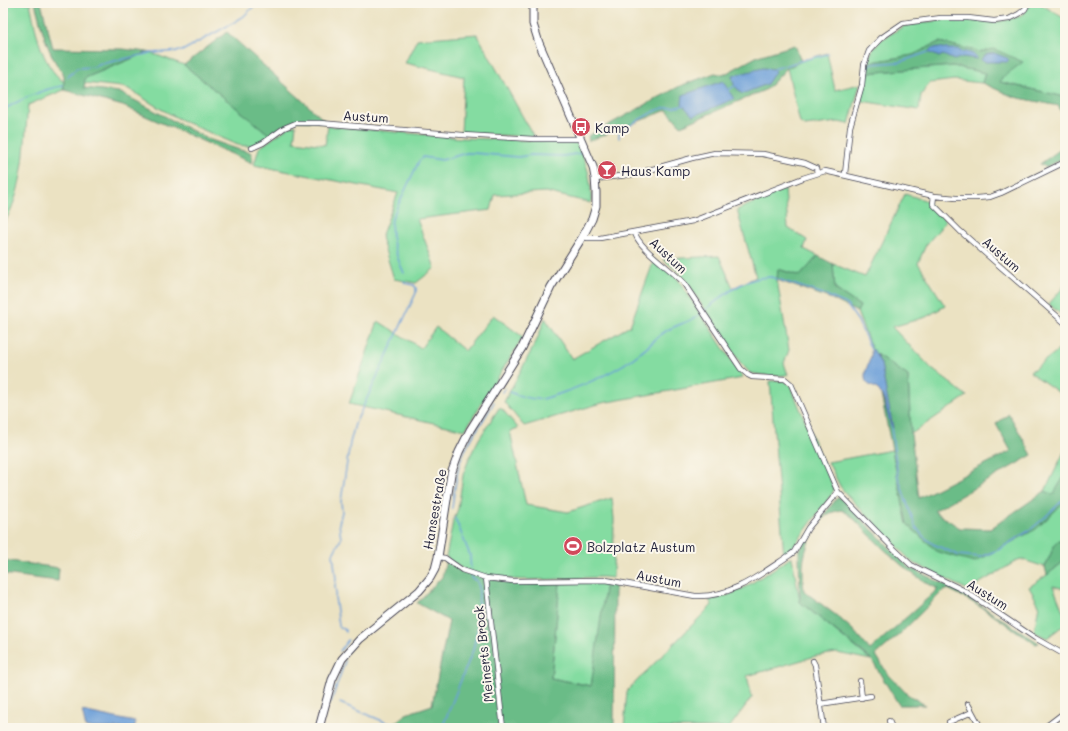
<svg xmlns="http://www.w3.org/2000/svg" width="1068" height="731" font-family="Mali,sans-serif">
<rect width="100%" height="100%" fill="#fbf7ec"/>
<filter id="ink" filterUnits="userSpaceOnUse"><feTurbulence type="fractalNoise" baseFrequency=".025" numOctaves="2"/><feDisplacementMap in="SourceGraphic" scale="8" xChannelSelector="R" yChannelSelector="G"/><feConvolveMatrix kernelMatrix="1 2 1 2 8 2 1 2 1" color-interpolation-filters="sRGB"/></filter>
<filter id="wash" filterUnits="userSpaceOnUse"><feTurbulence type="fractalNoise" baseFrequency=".012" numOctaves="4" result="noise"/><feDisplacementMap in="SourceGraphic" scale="16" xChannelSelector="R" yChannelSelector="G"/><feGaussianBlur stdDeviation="0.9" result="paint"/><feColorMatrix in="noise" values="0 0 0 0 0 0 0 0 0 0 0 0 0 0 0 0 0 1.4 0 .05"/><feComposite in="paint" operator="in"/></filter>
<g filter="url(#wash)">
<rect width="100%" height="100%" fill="#ebe2c2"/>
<path fill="#84dca1" stroke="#537f6e" d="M3,3H30C36,30 40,64 64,82V90L28,105C24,147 25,189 3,225Z
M1030,3H1039L1065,19V97L1000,82L1003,77L994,49L980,52L939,42L913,55L867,63L872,51L881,40L904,26L940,20H970L996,22L1018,17L1023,14L1028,8Z
M477,34L534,137L461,133L464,77L405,63L417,39Z
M148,52L184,65L271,136C258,144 253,148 238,145L185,122L159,108L129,89L122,87L84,83L85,78Z
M827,53L835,90L860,84L849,124L838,122L805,126L800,123L787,68L801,61Z
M953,66L985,73L982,83L954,80L930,83L921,95L919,110L861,101L865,73Z
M296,125L294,141L325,145L328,126L462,138L577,142C587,165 592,178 591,203L546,192L495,195L491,210L417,219L435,268L416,283L394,279L381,237L398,193L254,165L259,148L289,127Z
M785,189L788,228L807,240L804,249L818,256L800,276L778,269L777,280L789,350L784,363L788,375L770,376L750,373L740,362L681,274L663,259L719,256L733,288L756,277L737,210Z
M905,194L925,200L946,221L926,245L918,263L945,306L926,317L892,327L932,369L967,396L911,434L908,376L876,354L872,350L857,312L860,306L835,289L833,264L865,277Z
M654,260L677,278L743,378L602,403L524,426L504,402L537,340L545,318L572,359L630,326Z
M1065,285V318L1049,304Z
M493,315L523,337L465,430L349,404L378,321L421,348L436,327L465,351Z
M1065,345V397L1030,372Z
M770,381H785L790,385L834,489L832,494L791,550L784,556Z
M499,408L502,409L518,428L510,431L526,505L568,512L612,498L614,519L613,578L603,577C560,578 503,586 463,569C457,566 451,561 446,557L453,521L458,509L463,475L470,456L479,439Z
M892,450L907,524L938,552L1036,529L1065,501V540L1056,542L1045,567L1020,559L968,590L912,562L846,494L840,486L828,462Z
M1065,450V475L1053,495L1045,491Z
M792,557L800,602L871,660L837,653L816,656L747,676L752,697L729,728H624L627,691L712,605L709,600L726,596L744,588Z
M1063,562H1065V589L1053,586L1065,616V624L1047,638L1034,632L1039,605L1029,587L1047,575Z
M606,582L592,686L551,678L560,583Z"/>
<path fill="#6bbc87" stroke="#466f61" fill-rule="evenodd" d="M35,3H41L53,48L123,49L147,52L85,78L84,88L119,92L208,139L240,150L250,152L252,155V163L123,106L64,90V75C47,54 42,28 35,3Z
M227,32L326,122L296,121L271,136L184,65Z
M939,42L980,52L994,49L1023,62L1003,77L1000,82L1065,97V123L1059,106L1014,97L982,83L985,73L953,66L865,73L867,63L913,55Z
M795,45L801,61L786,69L767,89L681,126L667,110L589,141L588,136L680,86L715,73L723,75L758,56Z
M1065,134V158L1046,167L1040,164L1058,151Z
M818,256L833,264L835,289L860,306L857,312L832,299L777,280L778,269L800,276Z
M876,354L908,376L911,434L919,498L1011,451L996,424L1009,414L1032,455L934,511L960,528L990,529L1045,491L1053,495L1065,475V501L1036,529L975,562L938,552L907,524L881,395L892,427L881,364Z
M837,498H841L909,567L961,593L1039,643L1036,644C1007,625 979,604 948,589L943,591L901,633L876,655L887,673L907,694L925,705H899L871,659L800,602L799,552L805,539ZM842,510L851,516C879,544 903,572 938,589L870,650L853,630L837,616L804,591C803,583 803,574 803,566C804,549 814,526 827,515C831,512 837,511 842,510Z
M1065,540V562H1063L1047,575L1045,567L1056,542Z
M3,560L59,568L58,581L3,574Z
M446,561L462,572L512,583H560L551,678L591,686L606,582L615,583L614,728L389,727L406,714L432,705L449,621L417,603L442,577Z"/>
<path fill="#6c9fd8" stroke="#47608a" d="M938,47L948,49H958L960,51C966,52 975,52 977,59L963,57L954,60L943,55L939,57L928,52L931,49Z
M994,53L1007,58L1009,60L1007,62H984L982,61L981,59L987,54Z
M763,68L774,69L775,72L767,84L742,94L734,85L732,76Z
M723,81L734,99L693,116L682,104L683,95Z
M873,349L881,364L893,428H891C888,416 886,402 880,392C875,385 866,387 865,378C864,369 873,357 871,351Z
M82,711L135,722V728H86Z"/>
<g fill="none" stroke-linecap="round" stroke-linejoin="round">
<path stroke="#6c9fd8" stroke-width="1.5" d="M774,69L807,59L828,54
M68,77L77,68L94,67L101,64L151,53L182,51L233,23L244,16L257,3
M866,78L867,70L870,64L900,62L928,52
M728,90L735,86
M3,110C19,100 43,89 62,86L63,85
M619,138V132L623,131C629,125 656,109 664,108C670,108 679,107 685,105
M404,273C396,256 389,237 392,218L419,161L423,157L442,160L466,153H473L518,157L531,155L563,156L582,153
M502,392L505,388
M510,392C518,396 532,400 542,399C548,398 554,395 559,394C588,384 616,372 640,353C649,347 656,337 666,331C675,325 687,323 696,317C719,300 740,277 771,277L823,294L846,304L858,321L871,350
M891,427L898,477L915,526L923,536L933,544L958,555L980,557L998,550L1030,530L1043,519L1065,498
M452,508C454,492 456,475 461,459C469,438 484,421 494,402
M346,632L344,629L339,628V625L335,597L336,592L335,587L336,579L333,554L341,539L339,523L342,512L341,501L350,443L355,424L416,293V288L414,285L405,283L404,281
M340,651L348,640
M331,702L345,661
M340,703L385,722L408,728
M442,728L473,650L478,627L479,587L477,581L471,578L470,555L455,518"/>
</g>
</g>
<g filter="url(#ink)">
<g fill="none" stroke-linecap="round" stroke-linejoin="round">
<g stroke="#403f4f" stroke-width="6">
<path id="street" d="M252,148L263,143L284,128L296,123H320L463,135L534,139H581
M845,174L850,127L862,85L864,65L869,51L881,38L903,23L941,18H968L994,21L1009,19L1019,14L1025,9L1028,3
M596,179L635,174L692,158L715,153L763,154L805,163L816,168L817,173
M934,196L933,204L960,231L986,254L1065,323
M635,232C636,246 672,270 683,282L741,369L748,375L752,377L785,379L791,384L838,492L892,547L911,565L965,591L1035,638L1065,655
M583,236L587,238H600L693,221L803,178L825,171L934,196L956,198H976L990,197L1001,193L1065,162
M438,557L445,558L462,570L486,578L513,581L606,580L695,596C731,598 761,574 790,555L794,552L808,528L838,492
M486,578L503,728
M813,661L815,665L824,728
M860,681L862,698
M820,704L871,696
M968,704L981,728
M889,721L892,728
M949,722L972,712
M1044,728L1065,712"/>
</g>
<g stroke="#403f4f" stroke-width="9">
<path id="secondary" d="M319,728L332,680L342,659L360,639L419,591L430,578L435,569L438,557L451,474L459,452L470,430L522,348L551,287L583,236L592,219L596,206V192L595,178L593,167L539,43L533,24V3"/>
</g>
<use href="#street" stroke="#fff" stroke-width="4.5"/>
<use href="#secondary" stroke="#fff" stroke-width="7"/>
</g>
</g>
<defs>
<g id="bus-disc" transform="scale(1)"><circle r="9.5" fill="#d1495b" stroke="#fbf7ec"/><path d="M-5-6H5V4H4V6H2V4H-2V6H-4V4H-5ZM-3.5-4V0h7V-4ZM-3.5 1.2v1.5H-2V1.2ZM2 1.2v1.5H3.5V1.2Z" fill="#fff"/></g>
<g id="bar-disc" transform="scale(1)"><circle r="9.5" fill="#d1495b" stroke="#fbf7ec"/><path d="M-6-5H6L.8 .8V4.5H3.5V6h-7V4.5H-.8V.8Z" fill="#fff"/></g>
<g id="stadium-disc" transform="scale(1)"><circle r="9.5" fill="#d1495b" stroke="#fbf7ec"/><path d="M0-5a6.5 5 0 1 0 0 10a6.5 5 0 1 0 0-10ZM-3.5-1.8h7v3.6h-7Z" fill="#fff"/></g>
</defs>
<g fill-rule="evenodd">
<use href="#bus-disc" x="581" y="127"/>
<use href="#bar-disc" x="607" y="170"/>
<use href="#stadium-disc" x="573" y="546"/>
</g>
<g text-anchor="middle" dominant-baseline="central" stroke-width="4" stroke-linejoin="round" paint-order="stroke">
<g font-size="13" fill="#22223b" stroke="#fbf7ec">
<text transform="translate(366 116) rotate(4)">Austum</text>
<text transform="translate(1002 254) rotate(41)">Austum</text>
<text transform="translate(669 255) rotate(43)">Austum</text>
<text transform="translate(434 509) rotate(-80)">Hansestraße</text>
<text transform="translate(659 578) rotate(11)">Austum</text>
<text transform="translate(988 594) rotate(32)">Austum</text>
<text transform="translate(483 654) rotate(-96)">Meinerts Brook</text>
</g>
<g font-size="13" fill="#22223b" stroke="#fbf7ec" text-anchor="start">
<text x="595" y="127">Kamp</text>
<text x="621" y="170">Haus Kamp</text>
<text x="587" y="546">Bolzplatz Austum</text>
</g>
</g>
<rect width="1068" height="731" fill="none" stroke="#fbf7ec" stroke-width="16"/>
</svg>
